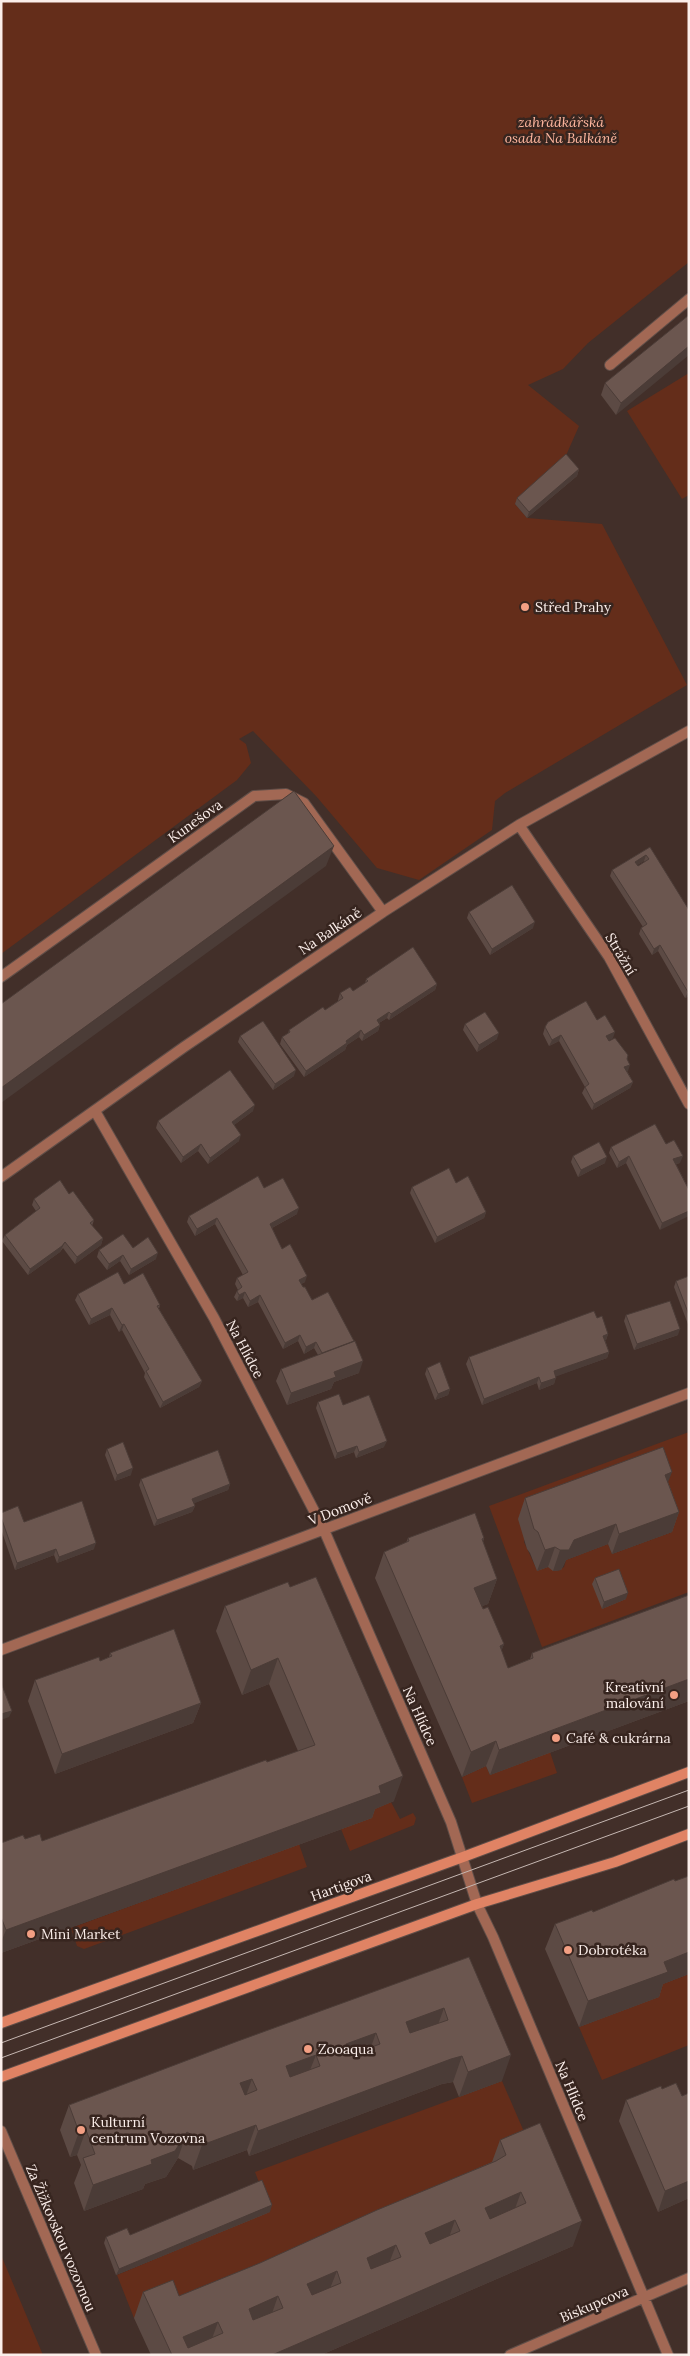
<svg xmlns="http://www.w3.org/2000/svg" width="690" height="2356" font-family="Lora,serif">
<rect width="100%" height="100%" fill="#422f29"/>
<path fill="#642d1a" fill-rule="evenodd" d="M1,1H689V262L588,343L563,369L528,385L579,426L564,460L515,504L527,518L602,524L687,685L505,793L495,801L492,830L419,880L377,868L316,796L253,731L239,739L246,744L251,763L237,780L1,954Z
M689,373V495L682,499L627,411Z
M689,1432V1592L542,1647L489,1506ZM672,1532L612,1554L608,1544L566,1560L564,1567L558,1571L548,1567L537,1570L524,1542L525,1538Z
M550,1752L557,1773L472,1803L462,1777L486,1766L490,1775Z
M391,1802L400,1819L413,1813L416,1818L414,1825L350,1851L341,1829L370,1811Z
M299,1844L307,1867L84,1949L77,1946L71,1928Z
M689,1974V2045L602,2080L579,2027L658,1997L655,1987Z
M502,2081L531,2148L134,2318L117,2275L270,2211L255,2172Z
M1,2255L43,2355H1Z"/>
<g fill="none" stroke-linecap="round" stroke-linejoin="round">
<g stroke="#604e48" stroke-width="12">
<path id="minor" d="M610,365L689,299
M519,825L609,957L689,1104
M1,977L254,796L286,794L304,803L383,912
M95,1111L214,1318L324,1530L451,1822L477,1904L493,1937L668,2355
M1,1177L184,1047L383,912L519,825L689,731
M1,1650L689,1393
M1,2131L96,2355
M510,2355L689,2278"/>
</g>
<g stroke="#604e48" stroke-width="12">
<path id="secondary" d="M1,2023L463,1857L689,1772
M1,2077L477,1904L615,1862L689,1834"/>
</g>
<use href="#minor" stroke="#a26854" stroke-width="10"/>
<use href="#secondary" stroke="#e08364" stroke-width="10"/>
<path stroke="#c5b7b2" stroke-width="1" d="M1,2043L689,1790
M1,2058L689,1806"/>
</g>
<path fill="#5c4a44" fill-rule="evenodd" d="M689,315L616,415L601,395L605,383Z
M579,469L577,476L527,518L515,504L517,498Z
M650,847L689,996L685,998L658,951L652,955L639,934L641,928L643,927L610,876L612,870ZM644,861L645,862L638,866L637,865Z
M469,912L533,928L490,955L467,918Z
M366,979L437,984L435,990L389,1020L387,1018L379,1023L380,1025L378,1031L362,1041L359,1037L347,1045L345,1050L304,1077L280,1044L282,1037L288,1034L289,1030L325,1010L338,1001V1000L340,993L353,991L365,984Z
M597,1020L613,1038L609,1040L627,1059L628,1071H627L633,1082L630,1088L592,1110L582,1093L585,1087L559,1041L549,1046L543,1034L545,1027Z
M465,1024L497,1039L477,1052L463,1030Z
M240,1036L294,1076L273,1090L238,1042Z
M253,1111L234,1125L239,1141L208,1164L198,1151L181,1163L156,1128L158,1121Z
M666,1144L680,1163L676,1164L689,1190L660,1230L626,1163L617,1168L609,1153L611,1147Z
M573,1156L605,1163L578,1177L571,1162Z
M456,1183L486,1212L484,1218L435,1243L410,1193L412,1187Z
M264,1188L297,1214L272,1228L282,1249L305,1282L301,1284L303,1287L312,1300L359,1373L334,1382L331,1389L287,1405L276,1381L281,1369L318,1355L314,1348L304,1354L298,1341L283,1349L258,1302L248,1307L243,1298L237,1301L234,1297L237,1291L238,1290L235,1284L237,1278L243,1275L215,1224L195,1236L187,1222L189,1216Z
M69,1194L94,1220L92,1226L103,1238L101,1245L75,1264L63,1248L60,1252L28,1275L2,1241L5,1235L36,1211L32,1205L34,1199Z
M133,1248L156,1259L129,1275L120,1261L107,1270L97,1257L99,1250Z
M689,1276V1327L674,1287L676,1281Z
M124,1284L160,1305L159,1309L202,1381L199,1387L160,1408L144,1377L145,1373L122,1330L119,1332L110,1315L89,1325L75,1300L78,1294Z
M626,1315L678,1335L634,1350L624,1321Z
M597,1318L608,1334L606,1340H605L609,1352L607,1358L556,1376L554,1384L539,1390L537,1383L482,1405L466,1364L469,1357Z
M427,1368L450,1389L448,1395L435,1400L425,1374Z
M318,1402L343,1405L384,1447L356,1458L354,1452L335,1459L316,1408Z
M107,1449L131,1475L115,1481L105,1455Z
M141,1479L230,1484L228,1490L194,1503L195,1506L192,1512L154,1526L139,1485Z
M668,1482L679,1512L672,1532L612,1554L608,1544L566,1560L561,1570L553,1571L548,1567L537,1571L530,1553L527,1549L518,1519L525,1498Z
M1,1513L24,1522L94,1549L57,1563L54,1555L15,1570L1,1529Z
M408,1538H484L483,1542L497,1579L488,1604L482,1606L504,1644L501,1651L508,1668L530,1659L532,1653L689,1595V1701L490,1775L486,1766L462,1777L375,1578L384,1552L406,1543Z
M595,1578L626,1599L602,1609L592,1584Z
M290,1587L394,1801L375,1809L372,1818L1,1953V1843L25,1839L42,1841L298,1751L269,1684L242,1695L216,1631L225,1606Z
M110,1653L201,1703L193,1723L55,1774L28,1701L35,1680L100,1661L109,1657Z
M689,1876V1974L663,1984L659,1997L579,2027L545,1949L555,1924L593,1912Z
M469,1957L502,2081L459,2097L453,2082L442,2084L249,2156L247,2150L193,2170L192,2166L178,2158L166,2177L145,2184L143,2189L84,2211L74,2183L81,2165L77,2155L70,2157L60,2130L69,2105Z
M662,2089L682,2096L689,2093V2198L658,2212L619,2121L626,2100Z
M500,2140L573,2246L321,2355H151L134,2318L143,2292L179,2296L260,2263L492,2162Z
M270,2212L116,2275L104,2243L106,2237L130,2235Z"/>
<path fill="#4b3c37" d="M689,346V355L616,415L621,403Z
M579,469L577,476L527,518L529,512Z
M334,846L326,866L1,1103V1088Z
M646,855L644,861L633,868L635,862Z
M535,922L533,928L490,955L492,949Z
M660,945L658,951L652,955L654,949Z
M437,984L435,990L389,1020L391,1014Z
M689,991V996L685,998L688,992Z
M389,1012L387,1018L374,1026L377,1020Z
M380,1025L378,1031L362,1041L364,1035Z
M361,1030L359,1037L347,1045L345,1050L304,1077L306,1071L346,1041Z
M615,1032L613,1038L604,1043L606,1036Z
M499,1033L497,1039L477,1052L479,1045Z
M561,1035L559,1041L549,1046L552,1040Z
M630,1065L628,1071L622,1073L624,1067Z
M296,1070L294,1076L273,1090L275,1084Z
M633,1082L630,1088L592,1110L594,1104Z
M255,1105L253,1111L230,1128L232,1122Z
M241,1135L239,1141L208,1164L210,1158Z
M201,1144L198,1151L181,1163L183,1157Z
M629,1156L626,1163L617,1168L619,1162Z
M683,1156L680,1163L671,1165L673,1159Z
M607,1157L605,1163L578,1177L581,1170Z
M299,1208L297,1214L268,1230L270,1224Z
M689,1211V1216L660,1230L662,1223Z
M486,1212L484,1218L435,1243L437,1237Z
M217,1218L215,1224L195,1236L197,1229Z
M103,1238L101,1245L75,1264L77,1257Z
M65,1242L60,1252L28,1275L30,1269Z
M158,1253L156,1259L129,1275L131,1269Z
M123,1255L120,1261L107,1270L109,1264Z
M307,1276L305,1282L297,1286L299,1280Z
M245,1292L243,1298L237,1301L239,1295Z
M260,1295L258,1302L248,1307L250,1301Z
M112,1308L110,1315L89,1325L91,1319Z
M124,1324L122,1330L119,1332L122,1325Z
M680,1329L678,1335L634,1350L637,1344Z
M608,1334L606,1340L601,1342L603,1336Z
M300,1335L298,1341L283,1349L285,1343Z
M316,1342L314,1348L304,1354L306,1347Z
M609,1352L607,1358L552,1378L554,1371Z
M363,1361L359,1373L334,1382L331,1389L287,1405L291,1393L334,1372Z
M539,1377L537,1383L482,1405L484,1399Z
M556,1378L554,1384L539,1390L541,1383Z
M202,1381L199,1387L160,1408L163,1402Z
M450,1389L448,1395L435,1400L438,1394Z
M387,1441L384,1447L356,1458L359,1452Z
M357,1446L354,1452L335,1459L337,1453Z
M133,1468L131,1475L115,1481L117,1475Z
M672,1472L664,1493L665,1475Z
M230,1484L228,1490L190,1505L192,1499Z
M195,1506L192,1512L154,1526L157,1520Z
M679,1512L672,1532L612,1554L619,1534Z
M616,1524L608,1544L566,1560L561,1570L553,1571L560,1550L574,1540Z
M96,1543L94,1549L57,1563L59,1557Z
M555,1547L548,1567L537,1571L545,1550Z
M56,1549L54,1555L15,1570L17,1563Z
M497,1579L488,1604L465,1613L474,1588Z
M628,1593L626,1599L602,1609L604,1602Z
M504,1644L495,1669L500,1646Z
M278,1658L269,1684L242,1695L251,1670Z
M689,1679V1701L490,1775L499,1750Z
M201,1703L193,1723L55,1774L62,1754Z
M12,1711L9,1717L1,1720V1714Z
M496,1741L486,1766L462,1777L471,1752Z
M403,1776L394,1801L375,1809L372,1818L1,1953V1942L6,1930L379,1786Z
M689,1952V1974L663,1984L659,1997L579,2027L588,2001L664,1962Z
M444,2008L435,2033L397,2047L406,2022Z
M376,2033L367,2058L336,2069L346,2044Z
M316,2055L306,2080L277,2092L286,2066Z
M511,2055L502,2081L459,2097L468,2072Z
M462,2056L453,2082L442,2084L249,2156L258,2131L451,2059Z
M252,2079L243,2104L240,2083Z
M256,2125L247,2150L193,2170L202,2145Z
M86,2130L77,2155L70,2157L79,2132Z
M187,2132L178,2158L166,2177L145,2184L143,2189L84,2211L93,2185L151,2160Z
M689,2181V2198L658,2212L665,2191Z
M521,2192L512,2217L476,2233L485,2208Z
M272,2205L270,2212L116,2275L119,2269Z
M455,2220L446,2246L416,2259L425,2233Z
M582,2221L573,2246L321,2355H272Z
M396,2245L386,2271L357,2284L367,2258Z
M337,2271L327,2296L298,2309L307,2284Z
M278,2296L269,2322L239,2335L249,2309Z
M218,2322L209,2347L191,2355L183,2337Z"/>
<path fill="#6b564f" stroke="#4b3c37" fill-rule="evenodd" d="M689,315V346L621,403L605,383Z
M566,454L579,469L529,512L517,498Z
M294,791L334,846L1,1088V1004Z
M650,847L689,910V991L688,992L660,945L654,949L641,928L647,924L612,870ZM646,855L649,859L638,866L635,862Z
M512,885L535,922L492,949L469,912Z
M413,947L437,984L391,1014L389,1012L377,1020L380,1025L364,1035L361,1030L346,1041L347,1043L306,1071L282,1037L290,1032L289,1030L323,1007L325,1010L343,998L340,993L350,987L353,991L368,981L366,979Z
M586,1001L597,1020L605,1015L615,1032L606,1036L609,1041L615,1038L628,1055L627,1059L630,1065L624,1067L633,1082L594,1104L585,1087L589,1084L561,1035L552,1040L545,1027L548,1022Z
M485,1012L499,1033L479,1045L465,1024Z
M263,1021L296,1070L275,1084L240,1036Z
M230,1070L255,1105L232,1122L241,1135L210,1158L201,1144L183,1157L158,1121Z
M655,1124L666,1144L674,1140L683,1156L673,1159L689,1190V1211L662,1223L629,1156L619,1162L611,1147Z
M599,1142L607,1157L581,1170L573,1156Z
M449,1168L456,1183L468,1176L486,1212L437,1237L412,1187Z
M258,1176L264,1188L283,1178L299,1208L270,1224L282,1249L290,1244L307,1276L299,1280L303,1287H305L312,1300L328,1292L354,1341L322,1353L316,1342L306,1347L300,1335L285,1343L260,1295L250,1301L245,1292L239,1295L237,1291L242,1287L237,1278L248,1272L217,1218L197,1229L189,1216Z
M60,1180L69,1194L73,1191L94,1220L90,1223L103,1238L77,1257L65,1242L62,1246L30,1269L5,1235L40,1208L34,1199Z
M123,1234L133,1248L148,1237L158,1253L131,1269L123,1255L109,1264L99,1250Z
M118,1272L124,1284L143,1273L160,1305L157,1306L202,1381L163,1402L146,1371L149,1369L124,1324L122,1325L112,1308L91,1319L78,1294Z
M689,1276V1315L676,1281Z
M670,1301L680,1329L637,1344L626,1315Z
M594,1311L597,1318L602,1316L608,1334L603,1336L609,1352L554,1371L556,1378L541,1383L539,1377L484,1399L469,1357Z
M355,1341L363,1361L334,1372L336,1377L291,1393L281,1369Z
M440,1362L450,1389L438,1394L427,1368Z
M339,1394L343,1405L369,1395L387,1441L359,1452L357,1446L337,1453L318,1402Z
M123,1442L133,1468L117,1475L107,1449Z
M663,1447L672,1472L665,1475L679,1512L619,1534L616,1524L574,1540L569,1550H560L555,1547L545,1550L538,1532L534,1529L525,1498Z
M218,1450L230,1484L192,1499L195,1506L157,1520L141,1479Z
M82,1501L96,1543L59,1557L56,1549L17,1563L1,1517V1513L18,1506L24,1522Z
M475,1513L484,1538L482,1539L497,1579L474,1588L483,1609L488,1607L504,1644L500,1646L508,1668L533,1658L532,1653L689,1595V1679L499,1750L496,1741L471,1752L384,1552L409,1541L408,1538Z
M619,1569L628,1593L604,1602L595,1578Z
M316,1577L403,1776L379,1786L381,1793L6,1930L1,1917V1843L23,1835L25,1839L40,1834L42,1841L266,1760L267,1762L315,1745L278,1658L251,1670L225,1606L288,1582L290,1587Z
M174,1629L201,1703L62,1754L35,1680L99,1657L100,1661L112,1656L110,1653Z
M1,1683L12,1711L1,1714Z
M689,1876V1952L664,1962L668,1972L588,2001L555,1924L592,1910L593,1912L674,1879L675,1881Z
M469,1957L511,2055L468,2072L462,2056L451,2059L258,2131L256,2125L202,2145L201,2141L187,2132L175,2151L151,2160L152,2164L93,2185L83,2158L95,2154L86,2130L79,2132L69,2105L238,2041ZM444,2008L448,2020L410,2033L406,2022ZM376,2033L380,2044L350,2055L346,2044ZM316,2055L320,2066L290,2077L286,2066ZM252,2079L257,2090L245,2095L240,2083Z
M676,2083L682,2096L689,2093V2181L665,2191L626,2100L661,2086L662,2089Z
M540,2123L582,2221L272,2355H172L143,2292L173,2280L179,2296L260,2263L377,2210L496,2161L506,2155L500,2140ZM521,2192L526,2203L490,2219L485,2208ZM455,2220L460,2231L430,2244L425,2233ZM396,2245L401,2257L371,2269L367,2258ZM337,2271L341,2283L312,2295L307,2284ZM278,2296L283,2308L253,2320L249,2309ZM218,2322L223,2333L188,2348L183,2337Z
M262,2180L272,2205L119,2269L106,2237L127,2228L130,2235Z"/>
<g fill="#f39f83" stroke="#37251f" stroke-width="2">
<circle cx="525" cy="607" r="5"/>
<circle cx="674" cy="1695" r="5"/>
<circle cx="556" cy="1738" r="5"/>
<circle cx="31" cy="1934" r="5"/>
<circle cx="568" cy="1950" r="5"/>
<circle cx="308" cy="2049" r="5"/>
<circle cx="81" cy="2130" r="5"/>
</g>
<g text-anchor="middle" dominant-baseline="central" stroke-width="5" stroke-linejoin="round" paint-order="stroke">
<g font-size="14" font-style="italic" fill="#feb69e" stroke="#37251f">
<text x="561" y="122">zahrádkářská<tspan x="561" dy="16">osada Na Balkáně</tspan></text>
</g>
<g font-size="14" fill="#fbeeea" stroke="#37251f" text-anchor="start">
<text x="535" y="607">Střed Prahy</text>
<text x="664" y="1687" text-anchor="end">Kreativní<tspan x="664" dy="16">malování</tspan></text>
<text x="566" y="1738">Café &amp; cukrárna</text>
<text x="41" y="1934">Mini Market</text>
<text x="578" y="1950">Dobrotéka</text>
<text x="318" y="2049">Zooaqua</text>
<text x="91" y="2122">Kulturní<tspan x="91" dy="16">centrum Vozovna</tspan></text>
</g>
<g font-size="14" fill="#fbeeea" stroke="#37251f">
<text transform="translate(195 821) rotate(-36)">Kunešova</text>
<text transform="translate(330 931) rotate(-34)">Na Balkáně</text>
<text transform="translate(621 954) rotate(59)">Strážní</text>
<text transform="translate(245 1349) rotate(62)">Na Hlídce</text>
<text transform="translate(340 1509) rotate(-21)">V Domově</text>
<text transform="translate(420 1716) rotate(66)">Na Hlídce</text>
<text transform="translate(341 1886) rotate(-20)">Hartigova</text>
<text transform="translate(572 2091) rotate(67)">Na Hlídce</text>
<text transform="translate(61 2238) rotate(67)">Za Žižkovskou vozovnou</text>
<text transform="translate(594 2304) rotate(-23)">Biskupcova</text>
</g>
</g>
<rect width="690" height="2356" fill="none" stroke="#fbeeea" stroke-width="5"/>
</svg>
